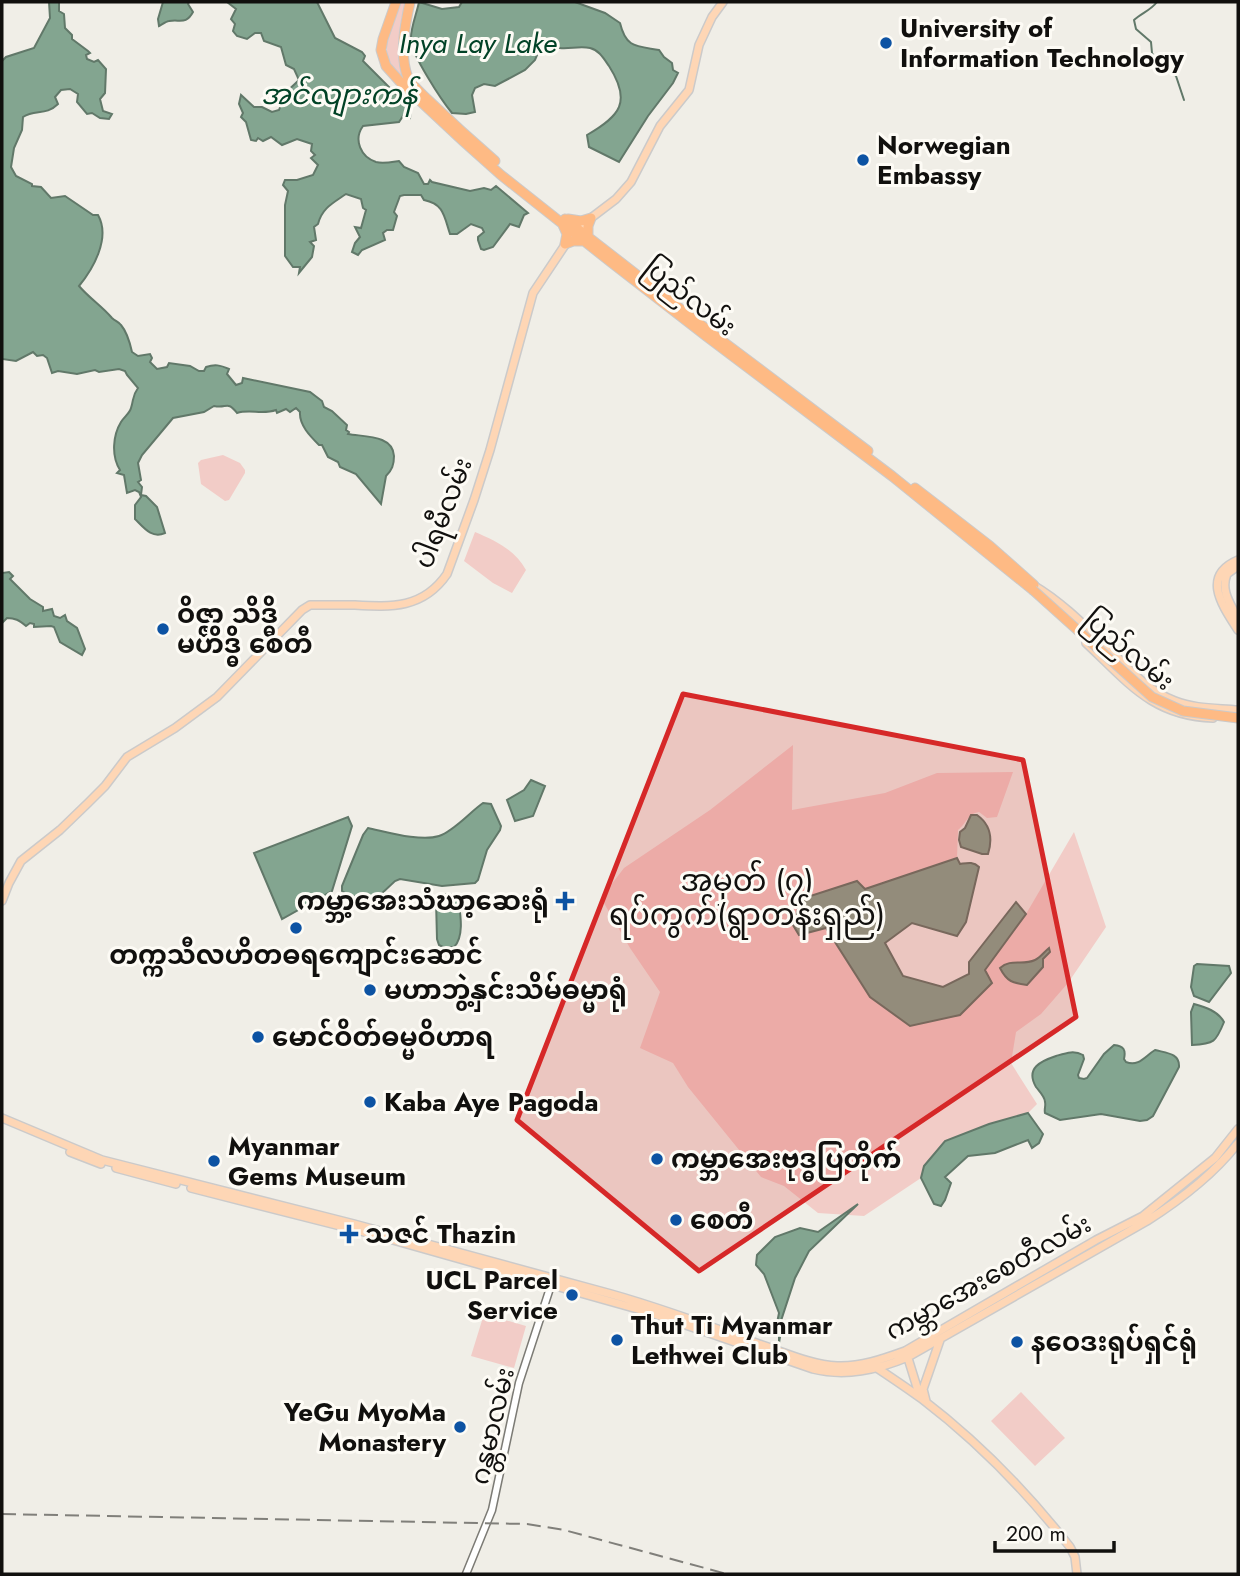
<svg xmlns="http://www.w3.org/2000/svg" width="1240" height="1576" font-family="Jost,'Noto Sans Myanmar',sans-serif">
<rect width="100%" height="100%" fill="#f0eee7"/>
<path fill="#f2ccc7" d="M400,2H406L401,20L399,54L405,79C400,74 392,69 390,62C381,43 393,20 400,2Z
M223,455L240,463L245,470V473L229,500L225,501L201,484L198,463L201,460Z
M475,532C496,541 515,550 526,570L512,593L493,583L464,561Z
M793,745L792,810L885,793L937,773L1013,772L997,817L987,818L979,812C967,814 967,823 958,830L957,858L865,889L825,928L870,997L910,1026L985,970L1026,914L1074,832L1106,927L1068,983L1041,1014L1016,1032L1011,1063L1037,1104L1028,1113L989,1124L945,1141L924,1166L921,1178L864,1216L818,1213L784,1186L761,1177L688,1087L673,1063L640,1048L660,992L630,948L601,898L624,868L710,810Z
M484,1314L526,1326L514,1368L471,1356Z
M1021,1392L1065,1438L1035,1466L991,1421Z"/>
<path fill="#83a590" stroke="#617869" stroke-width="2" d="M49,2H59V11L64,14L65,28L72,35V39L88,51L90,53L86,55L87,59L94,62L98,60L106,69L105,93L100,99L103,111L112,114L109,119L100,118L92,113L87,114L77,102L78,94L70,89L61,90L55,97L58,104C46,116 35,109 23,117L22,130L14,148L11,167L16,176L32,184V186L41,187L51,198L65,196L93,215H98C111,238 93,269 79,286C89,298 102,306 112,318C115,321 119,322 121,325C127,332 130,343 132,352L138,356L150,354L152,358L150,362L157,369L167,367L169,363L190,366L199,371H204L206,367C215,364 220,365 229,369L227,374L236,385L242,383L243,378L310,392L322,401L324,407L332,411L347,425L346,430L349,432L348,434C365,437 393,435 394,456C394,465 392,470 386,476L381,504L356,474L340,467L338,462L328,457L322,445H319C310,436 299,425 300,412L296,408L290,412L286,409L277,413L276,410C263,415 250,409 237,413C227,400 227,409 214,406L204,412L173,418L142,455L138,463L141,480L138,482L142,487L141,495L146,496L157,507L165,533C152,539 144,528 135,519V505L141,497L139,492L135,490L127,493L124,475L117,473L120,470C111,456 113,435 121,422C124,417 130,413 131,408C134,399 132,396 138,388L127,375L125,371L119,369L99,372L95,370L77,374L58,371L52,373L47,358L43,355L37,356L33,352L16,361L2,359V61L6,57L34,48L50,18Z
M163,2H189L188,4L193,12C186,25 180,19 169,21C167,21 161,25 159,26L158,19Z
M227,2H317L335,38L362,52L365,56L363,61L411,109L410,118L403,116L399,122L363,126C353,140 361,157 376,162C383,164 392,162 399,161L404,167L418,173L424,184H428L430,180L432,182L470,191L484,188L491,190L496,186L528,213L524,215L519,227L510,224L493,247L484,250L481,249L478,240V237L484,232L482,228L471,224L457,234H450C444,216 444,204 424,200L421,195H404L400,196L394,212L397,216L393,230H387L383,233L385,240L362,250L358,255L352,252L355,243L360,237L355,227L361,228L366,210L363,208L361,199L346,194C333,203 322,208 318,224L314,227L316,240L310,242L314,246L312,257L299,273L300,267H293L285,256V205L288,191L283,185L285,180H297L313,175L318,165L311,158L315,155L311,151L312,144L297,139L282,145L271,137L263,141L258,138L256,141L251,140L246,122L241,117L243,113L239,104L241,95L254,107H262L272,112L279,110L282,102L280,98L299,80L294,69L286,65L281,47L264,41L261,33H255L247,39L237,36L233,31L235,24L231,19L236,9Z
M419,2L442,9L459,7L462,2H575L605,13L620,23C626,48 636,46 659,50L664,57L672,63L673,70L678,73L673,83L648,116L619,162L589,147L587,135C620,116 632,102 609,66C604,59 599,50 590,48C575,45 560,53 547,43H542L535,60L525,70L495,86L484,84L475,88L472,95L475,112L466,114L452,113C442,101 411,54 411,40C410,29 417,13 419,2Z
M9,572L13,576L10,579L30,599L43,607V611L52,609L54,616L60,618L65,615L67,621L77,628L85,649L82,655L60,642L54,627L51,626L34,627V624L30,623L26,626C19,620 15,618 7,618L2,623V573Z
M531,780L545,786L533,816L515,821L507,800L524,790Z
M483,803L491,804L501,826L500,830L487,850L478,880L475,883L442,886L400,879L395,881L379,896C367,897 353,899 342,891V886L363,835L368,828C387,832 421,842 439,836C454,831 470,812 483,803Z
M971,815H977C991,825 993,838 988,854H982L961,847L959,840L960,832L965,828Z
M348,817L352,826L332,891L282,919L254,853Z
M957,858L960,864C967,863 973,861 979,867L966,922L957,936L912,923L885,943L903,976L943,987L969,974V962L1016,902L1026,914L985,970L992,983L960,1015L910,1026L870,997L826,928L799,935L793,925L801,899L857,881L865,889Z
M441,894L457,895L458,897C460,912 465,936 454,947H443L439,945L437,939L436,900Z
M1049,948L1050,952L1043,959V967L1027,985C1013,983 1007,982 1000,968C1011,958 1022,966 1035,960C1040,958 1044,952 1049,948Z
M1197,964L1229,966L1231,973L1209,1002L1194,996L1191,987L1194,966Z
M1194,1004C1205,1007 1218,1011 1224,1022C1216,1042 1214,1044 1192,1045L1191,1012Z
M1114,1045C1124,1046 1126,1050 1124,1059L1126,1062C1139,1067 1145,1056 1155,1050C1166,1053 1180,1053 1179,1067L1153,1116L1147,1120L1140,1121L1101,1114L1060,1120L1045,1113C1044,1109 1046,1106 1045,1102C1045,1097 1039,1091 1036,1087C1025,1068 1041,1061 1056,1056C1066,1053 1074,1050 1083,1055L1084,1059L1078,1075L1079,1078L1084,1079L1087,1078L1104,1054Z
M1028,1113L1043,1134L1039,1143L1032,1148L1028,1140L995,1153L968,1156L945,1177L951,1183L945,1200L941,1206L934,1204L921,1178L924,1166L945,1141L989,1124Z
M858,1204L809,1251L795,1278L779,1327L781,1331L779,1343V1332L776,1328L779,1313L764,1274L756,1265L757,1255L775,1237L800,1228L818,1232Z"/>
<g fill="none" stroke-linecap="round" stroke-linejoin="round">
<path stroke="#617869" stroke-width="2" d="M1157,2C1151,10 1142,13 1134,20L1136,29L1151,42L1152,53L1158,63L1176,76L1184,100"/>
<g stroke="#7c7b75" stroke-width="9">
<path id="secondary" d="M466,1574L492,1510L519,1383L552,1282"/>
</g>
<g stroke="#cbcaca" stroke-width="10">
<path id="primary" d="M575,233L591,218L616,199L631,182L660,126L689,90L699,45L712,17L723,2
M1238,560C1201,576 1222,605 1238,630
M1238,566L1227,574C1220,591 1231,604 1238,619
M1033,585C1064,603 1090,631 1115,655C1132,673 1151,692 1175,701C1195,709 1217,708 1238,710
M1086,643C1128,682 1152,716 1213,718
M2,901L9,883L21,861L60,830L88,803L105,786L127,757L175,728L217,697L302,610L310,605C325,605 339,605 354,605C391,607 423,609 447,574L474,500L490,450L533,293L567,242
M2,1118L102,1160L354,1224L611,1294C661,1308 710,1326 759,1344C784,1352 811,1365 837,1366C860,1367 883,1359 905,1351L1096,1240L1143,1216L1215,1158L1238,1129
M70,1152L101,1164
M116,1168L176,1184
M191,1188L368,1233L648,1312L813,1369C846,1377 877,1370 908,1357L1147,1221C1180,1200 1214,1174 1238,1143
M907,1355L920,1397
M877,1368C892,1378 907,1388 922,1399C977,1441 1027,1492 1070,1547L1075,1557L1077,1574
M926,1401L923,1389L940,1340"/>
</g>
<g stroke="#cbcaca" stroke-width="11">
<path id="highway" d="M396,2L383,39L381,50L386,66L403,85L463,141L501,175L612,263L706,336L892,476L1033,590
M410,2C405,25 399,55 408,78C412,85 420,92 426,98C449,120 472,141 495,161
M565,219L709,331L868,451
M568,219L581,221L591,218L588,226V235
M563,225L567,234L565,244L573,241H586
M915,488L990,546L1034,585"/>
</g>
<use href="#secondary" stroke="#fff" stroke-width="6"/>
<use href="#primary" stroke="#fed6b5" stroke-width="7"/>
<use href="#highway" stroke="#feba84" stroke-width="9"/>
<path stroke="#807f7a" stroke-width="2" stroke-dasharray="14 7" stroke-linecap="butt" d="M2,1514L527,1524L564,1530L727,1574"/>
<g stroke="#cbcaca" stroke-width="11" stroke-linecap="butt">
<path id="highway-bridge" d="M1033,590L1152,697L1183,711L1238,718"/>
</g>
<use href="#highway-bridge" stroke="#feba84" stroke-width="9"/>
</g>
<path fill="#d62828" fill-opacity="0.2" stroke="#d62828" stroke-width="5" stroke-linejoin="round" d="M683,694L1023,760L1076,1017L699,1271L517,1120Z"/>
<g fill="#0d53a3" stroke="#fdfbf5" stroke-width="2.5">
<circle cx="886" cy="43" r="7"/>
<circle cx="863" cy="160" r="7"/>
<circle cx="163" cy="629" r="7"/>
<path d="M561.5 890.5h7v7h7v7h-7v7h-7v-7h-7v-7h7z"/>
<circle cx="296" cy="928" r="7"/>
<circle cx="370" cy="990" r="7"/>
<circle cx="258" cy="1037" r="7"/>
<circle cx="370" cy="1102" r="7"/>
<circle cx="657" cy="1159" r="7"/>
<circle cx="214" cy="1161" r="7"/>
<circle cx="676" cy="1220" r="7"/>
<path d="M345.5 1223.5h7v7h7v7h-7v7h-7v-7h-7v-7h7z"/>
<circle cx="572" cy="1295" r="7"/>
<circle cx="617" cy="1340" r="7"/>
<circle cx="1017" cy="1342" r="7"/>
<circle cx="460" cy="1427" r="7"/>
</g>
<g text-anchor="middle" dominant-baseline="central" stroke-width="6" stroke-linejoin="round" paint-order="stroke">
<g font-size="26" font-weight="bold" fill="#11100e" stroke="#fdfbf5" text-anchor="start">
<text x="900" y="28">University of<tspan x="900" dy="30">Information Technology</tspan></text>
<text x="877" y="145">Norwegian<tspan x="877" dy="30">Embassy</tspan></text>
<text x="177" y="614">ဝိဇ္ဇာ သိဒ္ဓိ<tspan x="177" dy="30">မဟိဒ္ဓိ စေတီ</tspan></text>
<text x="549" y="901" text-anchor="end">ကမ္ဘာ့အေးသံဃာ့ဆေးရုံ</text>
<text x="296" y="955" text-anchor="middle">တက္ကသီလဟိတဓရကျောင်းဆောင်</text>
<text x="384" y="990">မဟာဘွဲ့နှင်းသိမ်ဓမ္မာရုံ</text>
<text x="272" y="1037">မောင်ဝိတ်ဓမ္မဝိဟာရ</text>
<text x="384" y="1102">Kaba Aye Pagoda</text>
<text x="228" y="1146">Myanmar<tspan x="228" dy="30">Gems Museum</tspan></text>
<text x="671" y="1159">ကမ္ဘာအေးဗုဒ္ဓပြတိုက်</text>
<text x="690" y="1220">စေတီ</text>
<text x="365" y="1234">သဇင် Thazin</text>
<text x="558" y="1280" text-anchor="end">UCL Parcel<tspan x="558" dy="30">Service</tspan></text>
<text x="631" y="1325">Thut Ti Myanmar<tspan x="631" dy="30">Lethwei Club</tspan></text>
<text x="1031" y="1342">နဝေဒးရုပ်ရှင်ရုံ</text>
<text x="446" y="1412" text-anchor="end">YeGu MyoMa<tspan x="446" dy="30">Monastery</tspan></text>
</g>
<g font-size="26" fill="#11100e" stroke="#fdfbf5">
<text transform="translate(690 297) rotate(38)">ပြည်လမ်း</text>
<text transform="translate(443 513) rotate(-69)">ပါရမီလမ်း</text>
<text transform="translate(1129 650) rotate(40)">ပြည်လမ်း</text>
<text transform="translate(988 1277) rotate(-29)">ကမ္ဘာအေးစေတီလမ်း</text>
<text transform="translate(492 1426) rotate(-77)">ဂန္တမာလမ်း</text>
</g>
<g font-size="28" font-style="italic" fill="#014226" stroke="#fdfbf5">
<text x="478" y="43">Inya Lay Lake</text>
<text x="339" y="94">အင်လျားကန်</text>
</g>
<g font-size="30" fill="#11100e" stroke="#fdfbf5">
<text x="747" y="880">အမှတ် (၇)<tspan x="747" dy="34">ရပ်ကွက်(ရွာတန်းရှည်)</tspan></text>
</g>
</g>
<rect width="1240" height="1576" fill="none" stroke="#11100e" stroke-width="7"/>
<path d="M995 1541v10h119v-10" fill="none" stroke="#11100e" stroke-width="3.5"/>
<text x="1006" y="1541" font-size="21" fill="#11100e" stroke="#fdfbf5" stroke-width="5" paint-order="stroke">200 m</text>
</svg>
